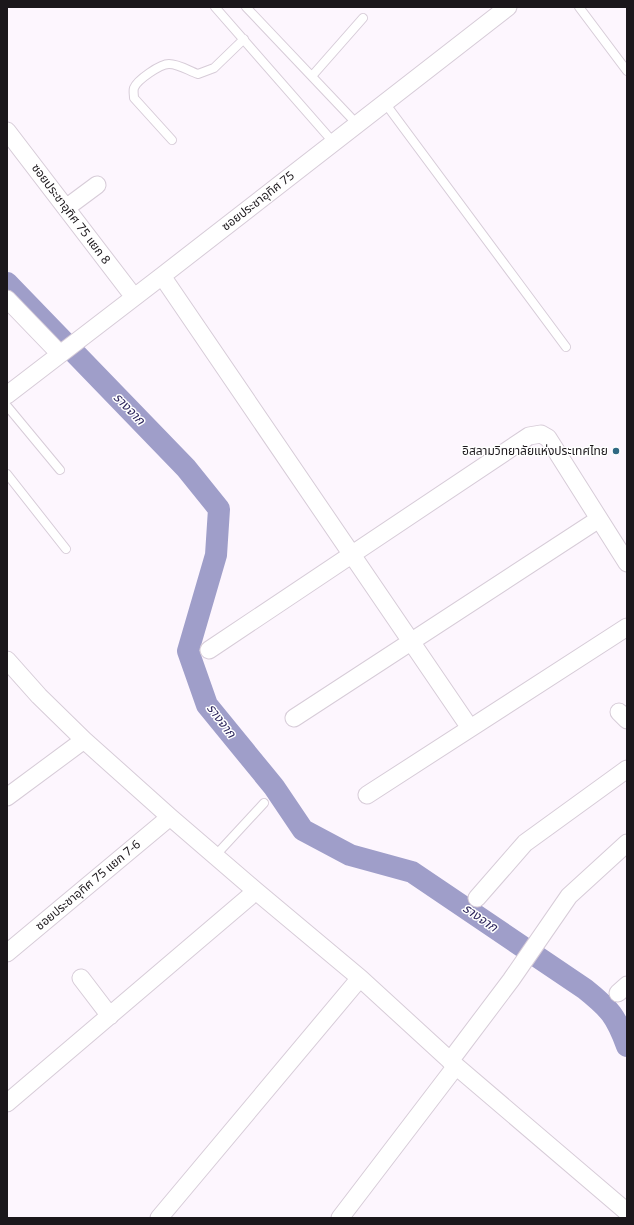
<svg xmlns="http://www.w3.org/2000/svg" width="634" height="1225" font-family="Georgia,'Noto Sans Thai',serif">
<rect width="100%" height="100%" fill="#fdf6fe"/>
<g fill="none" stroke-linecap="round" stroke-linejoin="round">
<path stroke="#9f9ec9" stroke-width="22" d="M7,283L186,468L219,509L216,555L188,651L207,705L274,787L303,830L350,855L412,872L585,989C610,1009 616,1016 627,1046"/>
<g stroke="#d7ccd8" stroke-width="10">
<path id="service" d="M215,7L334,143
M246,7L357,124
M579,7L627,71
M312,76L363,18
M385,103L566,347
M172,140L134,98C134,95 133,91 134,88C137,80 160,64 169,64C179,64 189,71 198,74L214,68L244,39
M7,406L60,470
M7,474L66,549
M215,856L264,803"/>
</g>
<g stroke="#d7ccd8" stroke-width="19">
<path id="minor" d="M7,131L134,297
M66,208L97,185
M162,276L470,728
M7,299L60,354
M7,395L162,276L508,7
M209,650L529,436L541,434L548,438L627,563
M7,660L39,696L84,740L170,817L256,891L360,978L456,1066L627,1212
M619,712L627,720
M294,718L599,519
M367,795L627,627
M7,797L84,740
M477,898L525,843L627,769
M7,953L170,817
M81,978L110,1016
M618,993L627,985
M450,1061L511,980L569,896L627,843
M7,1103L256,891
M159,1218L360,978
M340,1218L456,1066"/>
</g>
<use href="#service" stroke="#fff" stroke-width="8"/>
<use href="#minor" stroke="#fff" stroke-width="17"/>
</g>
<circle fill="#306983" stroke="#fff" stroke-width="1.5" cx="616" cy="451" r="4"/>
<g text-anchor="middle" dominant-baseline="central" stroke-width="3" stroke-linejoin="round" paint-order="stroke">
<g font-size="12" fill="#1b171b" stroke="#fff">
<text transform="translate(258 201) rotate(-38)">ซอยประชาอุทิศ 75</text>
<text transform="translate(71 214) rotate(53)">ซอยประชาอุทิศ 75 แยก 8</text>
<text transform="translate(88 885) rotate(-40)">ซอยประชาอุทิศ 75 แยก 7-6</text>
</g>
<g font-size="12" fill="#1b171b" stroke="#fff" text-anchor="end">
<text x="608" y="451">อิสลามวิทยาลัยแห่งประเทศไทย</text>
</g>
<g font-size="13" font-style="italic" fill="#2e275d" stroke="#fff">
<text transform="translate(129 409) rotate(46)">รางจาก</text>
<text transform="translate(221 721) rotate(53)">รางจาก</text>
<text transform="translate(480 918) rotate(35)">รางจาก</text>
</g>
</g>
<rect width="634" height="1225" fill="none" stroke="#1b171b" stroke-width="16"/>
</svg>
